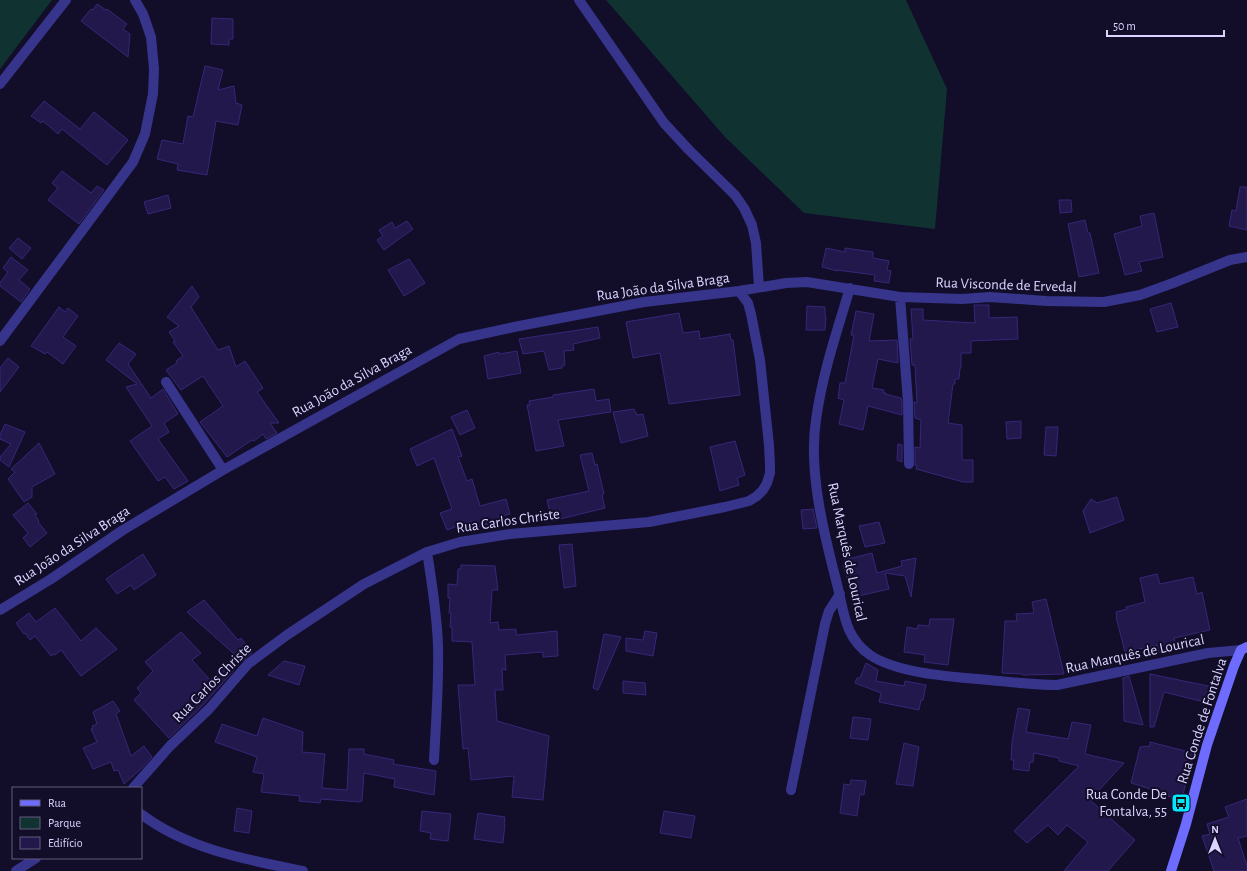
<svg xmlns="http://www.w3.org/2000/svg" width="1247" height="871" font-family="'Alegreya Sans',sans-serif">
<rect width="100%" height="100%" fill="#120d28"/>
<path fill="#103332" d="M0,0H52L0,69Z
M606,0H906L947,89L935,229L804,213L725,137Z"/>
<path fill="#22184b" stroke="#372779" d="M97,4L106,10L107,9L127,24L123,29L130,34L128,57L81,21L91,9L93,10Z
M212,18L233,19V39H229V45L211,44Z
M205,66L223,70L218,90L234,86L236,103L242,105L238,125L216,121L207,175L177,170L178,164L157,159L162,140L183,144L188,116L193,117Z
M44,101L80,129L94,112L128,140L107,165L62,129L58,134L43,121L41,123L31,116Z
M62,171L91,193L97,186L104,190L79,224L48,200L58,188L52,183Z
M1240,187H1247V230L1229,226L1232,210L1236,211Z
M168,195L171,208L148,214L144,202Z
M1059,200H1071L1072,212L1060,213Z
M1154,213L1163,257L1139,262L1142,271L1125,275L1114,234L1142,226L1140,216Z
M1085,220L1088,233H1090L1099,273L1079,277L1068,224Z
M407,221L413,229L384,250L377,240L383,236L379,230L392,222L395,228Z
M18,238L31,248L22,259L9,248Z
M826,248L845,252V248L873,252V258L889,261L887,270L891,271L889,283L874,281L875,275L837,270V271L822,267Z
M11,257L28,270L19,280L30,289L21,302L0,286V283L8,272L3,268Z
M409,259L425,283L404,296L388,270Z
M192,286L199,297L191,307L211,339L218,350L229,346L236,367L245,361L263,388L257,392L279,423H270L277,433L266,439L263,434L254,441L252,440L227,457L200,422L223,406L203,376L181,390L166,370L177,363L176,361L183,356L173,342L175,341L169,332L179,326L167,317Z
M1171,303L1178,327L1157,332L1150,309Z
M974,305H989V318L1017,317L1018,339L971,341V353H961V368H960L959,379H955V384H953L948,423L962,425V460H973V482H963L916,469L917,466L915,465V447L920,448L921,420L915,418L914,402L917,403L915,365H912L910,339H913L911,309H923V320L975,323Z
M807,306L825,307V316H826L825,330H806Z
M59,307L65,312L68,308L78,316L63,337L76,346L63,364L47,352L45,354L31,346Z
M856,311L874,314L869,341L897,340L898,363L878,359L872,388L884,390L883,393H886L885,394L901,398L902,402V415L868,406L863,430L839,424L844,400L838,398L840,383H845L854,335H851Z
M679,313L683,333L699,331L700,339L730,334L731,340H733L740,395L669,404L660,353L633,358L626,322Z
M598,327L600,338L573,344L574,350L564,351L565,365L562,366V368L549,370L544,351L523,354L519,339Z
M119,343L136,354L128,364L151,398L163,389L178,414L164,423L169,432L158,439L188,481L174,489L165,477L158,481L130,441L152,426L126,387L137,384L106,360Z
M517,351L521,373L488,379L484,356L499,352V354Z
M8,358L19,367L0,392V368Z
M594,389L596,401L609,399L611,412L558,420L564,446L536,451L527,405H530L529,401L553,397V395Z
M634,409L637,415L643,414L648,436L621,443L613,412Z
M467,410L475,428L460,435L451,417Z
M1021,421V438L1007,439L1006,422Z
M5,424L25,432L9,467L0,460V457L11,444L0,439V435Z
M1046,427H1058L1056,456L1044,455Z
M452,429L462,456L458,457L467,481L472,479L480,506L506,499L510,514L498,517L499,520L474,529L471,521L447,530L440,513L452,509L434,458L417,466L410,449Z
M735,441L745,475L737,478L739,485L720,491L710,447Z
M39,443L55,474L32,487V497L24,502L8,479L15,472L11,469Z
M898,444L902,445V462L897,460Z
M592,453L595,465L597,464L604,494L602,495L605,508L552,521L547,500L589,491L580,455Z
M1117,497L1124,520L1090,533L1083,511L1091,499L1097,503Z
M28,503L37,514L35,515L39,521L38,522L47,533L30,547L23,538L28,533L13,515Z
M813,509L817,528L803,529L801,510Z
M879,522L885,543L865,547L859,526Z
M572,544L576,586L564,588L559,545Z
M872,553L877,573L902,566L901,561L916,558L911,597L905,576L885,573L889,589L854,597L847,577L843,565L845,564L844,560Z
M143,554L156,575L134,590L131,585L117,594L106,579Z
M461,565L495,566L498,590H492L490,623L498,622L499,630L516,629V635L557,631L558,656L543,657V652L505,655L506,670L502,669L503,690H495L497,721L549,736L543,800L512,797L514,776L471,780L468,748L463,749L458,685H475L472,642L452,641V627H450L451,613H449L450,598H448V584L457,585L458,569H461Z
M1157,574L1160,584L1193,577L1197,594L1202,592L1210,630L1174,638L1177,648L1158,653V645L1125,652L1116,617H1117L1116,612L1127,609L1126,607L1145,602L1140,578Z
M1046,599L1064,674L1023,675V674L1002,673L1005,621H1017L1016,614L1034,613L1032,602Z
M204,600L238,640L241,638L252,653L242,661L187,612Z
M55,608L81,641L96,628L117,649L81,676L61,650L55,655L54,654L51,656L35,636L30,640L25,633L24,634L16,623L29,613L36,622Z
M930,619H954L948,665L924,662L925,655L904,652L907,627L917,629L918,625L929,626Z
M645,631L657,633L653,656L626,651V638L643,640Z
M181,632L201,653L192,660L210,680L229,663L235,669L204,704L169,738L134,700L141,693L137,688L153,671L145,662Z
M604,634L621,637L598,690L593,688Z
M284,661L305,666L299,685L268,675Z
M866,663L878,670L876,681L904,686L905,681L926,685L923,700H921L919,710L879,702L881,693L855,683L857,678H860Z
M1150,674L1213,687L1208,703L1164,692L1154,727H1150Z
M1129,676L1143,725L1124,721L1123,678Z
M623,681L645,683L646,695L623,693Z
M113,701L120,711L116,714L131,756L144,746L152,757L141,769L124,784L118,770L114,771L111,762L93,769L83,748L97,742L91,729L93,728L92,726L97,724L93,712Z
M1018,708L1030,710L1026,732L1068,739L1072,722L1091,725L1085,754L1124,763L1090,800L1135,840L1108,871H1064L1088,842L1067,825L1058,835L1048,825L1027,843L1014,831L1079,766L1059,761V758L1034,753L1033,762H1030L1029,771L1013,769L1014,760H1011L1012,742Z
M853,717L871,719L868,740L850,738Z
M263,718L303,732L302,752L325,754L322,788L347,790L349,749H364V754L394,760L393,764L436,771L434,795L394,787L395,779L364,773L362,801H360V802L321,799L320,803L299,801L300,796L261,792L264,774L253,772L257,757L215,742L222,724L257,736Z
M1150,742L1193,753L1182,799L1168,796V793L1147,788L1131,783L1140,747L1150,746Z
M904,743L919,747L913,786L896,784Z
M851,780L866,781L864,795L860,794L857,816L840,813L844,784L850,785Z
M1247,799V836L1238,838L1247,866V871H1214L1202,836L1210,834L1207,824L1229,817L1225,807Z
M237,808L252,811L249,833L234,831Z
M422,811L451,814L448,841L430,839L431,833L420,831Z
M664,811L695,816L691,838L660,833Z
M478,813L505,817L504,824H505L503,843L474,839Z"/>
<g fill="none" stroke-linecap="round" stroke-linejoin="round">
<path stroke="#37348c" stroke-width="10" d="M579,0L664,123L689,150L735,195L744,208L752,225L756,243L759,287
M0,84L66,0
M850,288C837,331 822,375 816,420C808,471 824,534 837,584C844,611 844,637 870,655C898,674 955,677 988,680C1011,682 1034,685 1057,685L1208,653L1241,650
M900,297L908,402L909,464
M0,341L133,162L145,134L153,94L154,69L151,37L143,14L135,0
M166,382L223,470
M427,552C432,583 437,614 438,646C439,684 436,722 434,760
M0,610L51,579L123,530L223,470L459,339L514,327L644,302L739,291L786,283L807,282L900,297L962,299L990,297L1046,301L1104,302L1140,295L1173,283L1230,260L1247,257
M133,788L170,746L209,709L248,664L256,658L287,635L364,584L427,552L460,542L510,534L649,522L725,507L749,501L757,496L763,490L767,483L770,473V465L769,445L760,360L751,314L748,303L739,291
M791,790L825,624L829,611L840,594
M141,814C187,849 247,860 303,871
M16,871L36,858"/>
<path stroke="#6e6cff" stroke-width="10" d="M1171,871L1186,824L1207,745L1234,666L1241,650L1247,647"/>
</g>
<defs>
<g id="bus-square" transform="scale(1)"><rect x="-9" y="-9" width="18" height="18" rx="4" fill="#01e8ff" stroke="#120d28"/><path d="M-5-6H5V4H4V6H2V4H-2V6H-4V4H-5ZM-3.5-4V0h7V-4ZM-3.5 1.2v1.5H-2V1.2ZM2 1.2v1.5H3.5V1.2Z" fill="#111"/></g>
</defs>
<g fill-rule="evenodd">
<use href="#bus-square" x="1181" y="803"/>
</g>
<g text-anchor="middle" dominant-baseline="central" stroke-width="4" stroke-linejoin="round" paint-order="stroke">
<g font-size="15" fill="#d9d5ff" stroke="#120d28">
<text transform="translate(1006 285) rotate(2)">Rua Visconde de Ervedal</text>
<text transform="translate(663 287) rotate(-8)">Rua João da Silva Braga</text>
<text transform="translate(352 381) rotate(-29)">Rua João da Silva Braga</text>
<text transform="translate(508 521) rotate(-8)">Rua Carlos Christe</text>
<text transform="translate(72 546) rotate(-33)">Rua João da Silva Braga</text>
<text transform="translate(847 552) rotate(78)">Rua Marquês de Lourical</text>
<text transform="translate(1135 654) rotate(-12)">Rua Marquês de Lourical</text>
<text transform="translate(212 683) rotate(-45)">Rua Carlos Christe</text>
<text transform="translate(1202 721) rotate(-72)">Rua Conde de Fontalva</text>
</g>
<g font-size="15" fill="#d9d5ff" stroke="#120d28" text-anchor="end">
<text x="1167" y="794">Rua Conde De<tspan x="1167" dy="17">Fontalva, 55</tspan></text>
</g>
</g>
<rect x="12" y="787" width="130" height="72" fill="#120d28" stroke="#625d7e"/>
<rect x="20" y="800" width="20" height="6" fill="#6e6cff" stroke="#625d7e"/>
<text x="48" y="807" font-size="12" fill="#d9d5ff">Rua</text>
<rect x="20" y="817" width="20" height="12" fill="#103332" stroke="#625d7e"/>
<text x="48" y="827" font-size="12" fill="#d9d5ff">Parque</text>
<rect x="20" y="837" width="20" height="12" fill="#22184b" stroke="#625d7e"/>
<text x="48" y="847" font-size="12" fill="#d9d5ff">Edifício</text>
<g transform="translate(1215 839)" stroke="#120d28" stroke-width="3" paint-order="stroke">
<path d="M0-3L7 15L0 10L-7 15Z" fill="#d9d5ff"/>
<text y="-6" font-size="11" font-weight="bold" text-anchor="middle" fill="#d9d5ff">N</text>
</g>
<path d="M1107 30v6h117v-6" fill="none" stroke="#d9d5ff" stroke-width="2"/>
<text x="1113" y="30" font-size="12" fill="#d9d5ff" stroke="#120d28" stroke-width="3" paint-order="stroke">50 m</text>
</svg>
